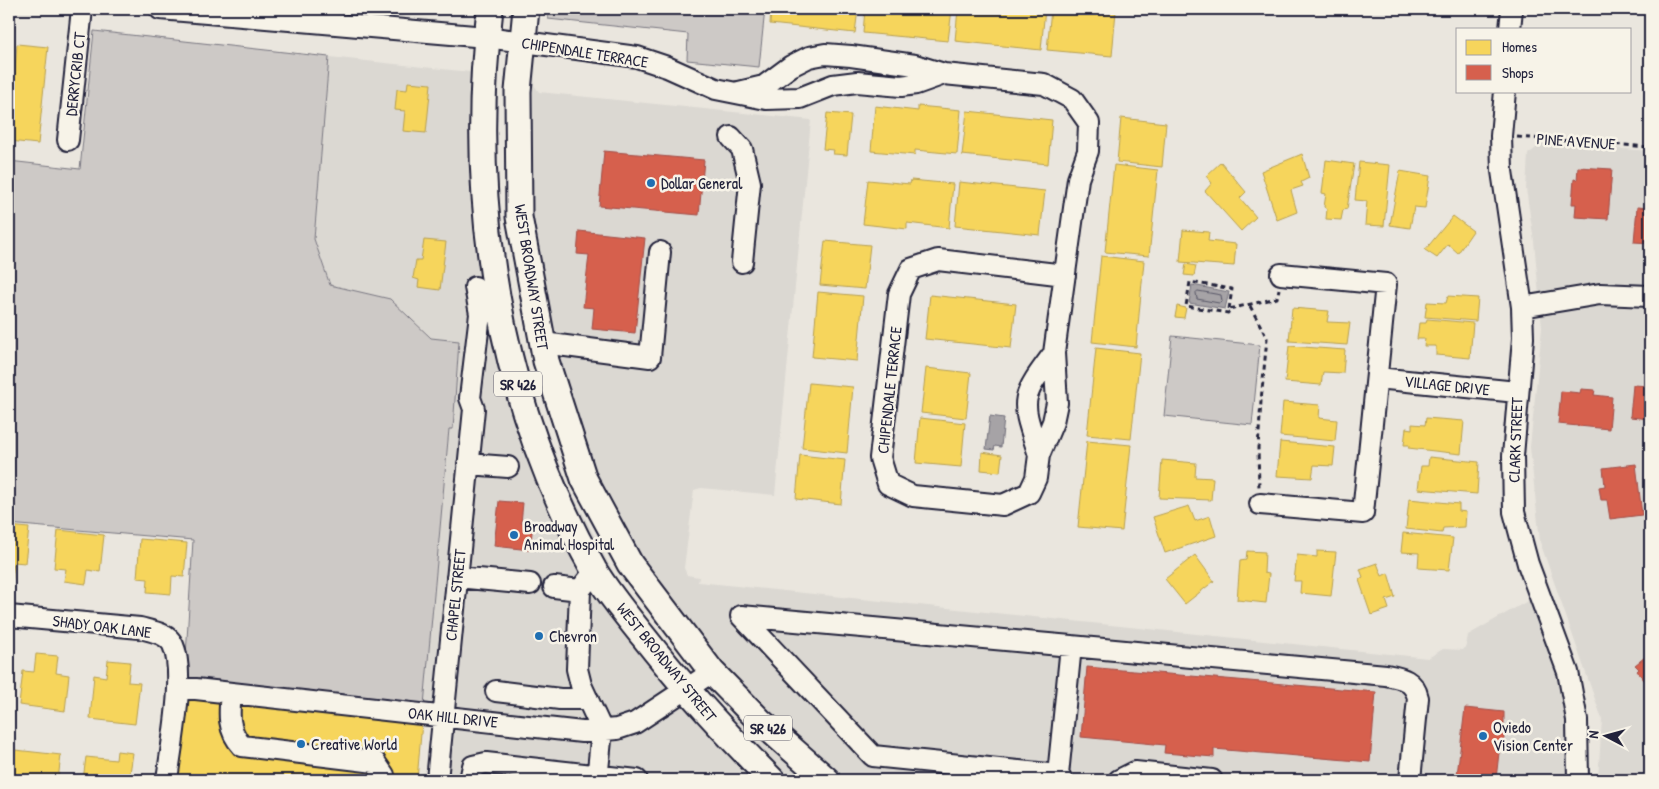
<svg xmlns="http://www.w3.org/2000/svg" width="1659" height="789" font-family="'Patrick Hand',sans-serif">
<rect width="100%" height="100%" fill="#eae6de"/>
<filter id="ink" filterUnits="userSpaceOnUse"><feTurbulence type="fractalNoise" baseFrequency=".02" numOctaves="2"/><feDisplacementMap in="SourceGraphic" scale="10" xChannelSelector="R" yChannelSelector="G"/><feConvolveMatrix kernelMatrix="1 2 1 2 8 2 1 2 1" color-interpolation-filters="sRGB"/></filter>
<g filter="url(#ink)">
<path fill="#dbd8d2" d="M402,9H475V13Z
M519,49L537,52L534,85L539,92L811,120L775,495L701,488L694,490L684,568L687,575L699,577L698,582L1428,658L1443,649L1463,650L1466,646L1468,635L1531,599L1559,673L1568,721L1569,780H840L766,714L629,563L539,345Z
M329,57L498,75L496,168L500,233L508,292L520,348L540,416L566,481L612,570L648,628L690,682L630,715L614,721L582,723L453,709L484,402L465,400L434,707L424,705L449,429H453L459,341L431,338L390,299L330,285L314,239Z
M1543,143L1650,151V780H1598L1602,719L1540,542L1530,447L1542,328L1534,241L1526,189L1528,154Z
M700,696L759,780H447L452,726L640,730Z
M730,712L753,727L813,780H785L749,745Z"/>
<path fill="#cdc9c6" stroke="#787680" d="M549,9H765L759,67L687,60L688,34L548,19Z
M9,18H15L9,73Z
M94,31L329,57L314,239L330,285L390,299L431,338L459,341L453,429H449L424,705L187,679L186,656L193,540L9,524V161L80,169Z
M1172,336L1260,345L1252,425L1164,416Z"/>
<path fill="#a6a3a6" stroke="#716f7b" d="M1192,285L1229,292L1225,309L1189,303Z
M990,416L1004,418L1001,447L995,446L994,450L986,449Z"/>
<path fill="#f6d55c" stroke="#b69f52" d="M771,9H858L855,33L770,24Z
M865,9H952L948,41L863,33Z
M958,9H1045L1041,50L955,41Z
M1051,9L1116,11L1112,56L1047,50Z
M17,44L48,47L38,144L9,141Z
M408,82L431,84L426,133L403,131L405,111L395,110L397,89L407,90Z
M875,106L918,111V106L961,110L957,154L915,150V155L871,151Z
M967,111L1052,120L1048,164L962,155Z
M827,113L851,115L847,155L833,154L834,150L823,149Z
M1121,118L1166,123L1162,167L1117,162Z
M1302,154L1309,178L1301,182L1303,186L1291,190L1297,212L1277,220L1261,171Z
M1326,160L1354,164L1347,209L1343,210L1341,220L1326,219L1327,209L1324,207L1326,194L1322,193Z
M1221,162L1246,192L1240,198L1256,217L1241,231L1205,191L1212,183L1206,176Z
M1359,162L1390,165L1384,226L1365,225L1367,201L1355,200Z
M1114,165L1158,170L1149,256L1105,252Z
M1400,171L1430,176L1425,208L1414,207L1410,228L1390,225Z
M868,180L910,184L911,180L953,184L949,228L907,223V229L863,224Z
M959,182L1045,191L1040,235L955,226Z
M1453,216L1473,231L1458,253L1448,244L1437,258L1425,250Z
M1183,230L1209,232L1208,241L1236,244L1234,266L1180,262Z
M424,240L446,242L440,290L418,287L419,280L413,278L416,260H421Z
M825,241L870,245L865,289L820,285Z
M1101,256L1144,261L1136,347L1092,342Z
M1186,264L1196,266L1194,276L1184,275Z
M818,292L863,296L857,361L812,357Z
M930,295L1016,304L1011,348L925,339Z
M1448,296L1478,298L1476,321L1425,317L1427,302L1446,303Z
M1177,306L1186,308L1184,318L1175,317Z
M1292,308L1329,311L1327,322L1350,323L1347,345L1289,341Z
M1427,319L1473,323L1470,358L1436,355V346H1424L1425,339H1417L1418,332L1419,323H1426Z
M1289,346L1345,350L1343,373L1323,372L1321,385L1285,382Z
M1096,348L1140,353L1131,439L1087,435Z
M926,368L971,373L966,418L921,413Z
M809,383L853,387L847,453L802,448Z
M1283,402L1320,405L1319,418L1337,420L1335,441L1280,436Z
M920,418L965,423L961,467L916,463Z
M1426,418L1464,421L1461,454L1408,448L1409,445H1404L1406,428L1412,429V424L1425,425Z
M1087,441L1131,445L1122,531L1078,527Z
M1280,442L1335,447L1333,466L1314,465L1312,478L1277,476Z
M982,452L1002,455L1000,472L981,470Z
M800,455L845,460L841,504L796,499Z
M1429,457L1479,462L1477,494L1418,489L1421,466H1428Z
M1162,460L1196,463L1195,477L1213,478L1211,500L1159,498Z
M1409,499L1459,504V511L1466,512L1465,527L1443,528L1442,533L1406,529Z
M1189,506L1195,521L1210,516L1216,536L1165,553L1153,517Z
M9,526L29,528L25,563L14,562L12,579L9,578Z
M58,530L104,535L100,572L88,570L86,584L64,581L66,569L54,568Z
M1403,533L1453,538L1449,570L1418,568L1419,553L1401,552Z
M140,539L187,543L184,577L172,576L171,594L147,592L148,579L137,578Z
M1247,551L1265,552L1264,573L1269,574L1266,603L1237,600L1240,561L1246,560Z
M1317,551L1336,552L1331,596L1300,593L1301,581H1294L1297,555L1317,557Z
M1195,555L1214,581L1185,604L1165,579Z
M1377,563L1382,576L1388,573L1395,597L1386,600L1389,609L1371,615L1359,580L1363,577L1360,569Z
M36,654L58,656L56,673L69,675L65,711L19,705L23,671L34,672Z
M108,660L130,662L128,682L140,683L135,724L90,719L94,675L106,677Z
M186,696L422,722L417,780H177Z
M15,750L61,755L58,780H12Z
M117,751L133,753L129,780H83L86,757L116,760Z"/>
<path fill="#d6604d" stroke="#a04d48" d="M604,151L704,160L699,215L599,206Z
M1578,167L1612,169L1608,219L1575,217L1576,204H1572L1574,179L1577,180Z
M1637,207L1650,208V243L1634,242Z
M579,231L645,238L635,333L592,329L594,308L583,307L589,255L577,254Z
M1633,385L1650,386V419L1630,417Z
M1581,389L1595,390L1594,395L1612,397L1609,429L1558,424L1561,391L1580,393Z
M1636,464L1642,515L1610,519L1607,500H1601L1599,487L1605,486L1603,468Z
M499,501L523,503L521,523L533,524L530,550L494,546Z
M1650,653V694L1646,689L1649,686L1637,671L1639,669L1635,665Z
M1087,667L1376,692L1370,762L1214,749V757L1164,753L1165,745L1081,737Z
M1465,708L1504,712V745L1500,744L1496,779L1457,775Z"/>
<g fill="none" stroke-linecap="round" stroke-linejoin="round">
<path stroke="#575666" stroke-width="1" d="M1198,291L1221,295L1222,302L1219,303L1197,299L1196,293Z"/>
<g stroke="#22223b" stroke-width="24">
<path id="minor" d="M160,9L486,37L637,57L667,67L716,89L766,99L800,98L833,85L857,82L901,86L916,84L944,74
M1510,29L1512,9
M1505,91L1501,136L1502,171L1522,307L1523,338L1513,456L1514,512L1528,564L1568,672L1577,720L1578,780
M739,92L764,86L791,66L809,57L825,54L851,56L915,65L944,74L1044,84L1072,99L1089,123L1088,151L1078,179L1054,353L1057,403L1053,422L1039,455L1036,478L1029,493L1003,505L913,496L888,484L880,458L899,294L911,269L938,260L1065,275
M731,137L742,149L750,183L742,262
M68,140L82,9
M1522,307L1600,294L1650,296
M543,343L650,357L660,252
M1377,378L1517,392
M1039,455C1021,399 1018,401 1054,353
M468,464L508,467
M1260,504L1363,513L1386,284L1281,274
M595,571L580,590L577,669L581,685L602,730L597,780
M457,577L530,584
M554,587L580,590
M9,616L140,628C151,631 168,633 173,645C186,674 171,747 167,780
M1071,646L1386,675C1402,678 1414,680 1418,698L1410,780
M178,687L582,732L617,729L635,723L712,672
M496,691L560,699H588
M231,693C229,713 227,730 242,746L375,762L384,775L383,780
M1058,775L873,756L741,616L1071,646L1058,775L1062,780
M437,780L474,409L470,398L480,314L475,287
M470,780L473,766L486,763L637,780
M1119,780L1135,772L1212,780"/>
</g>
<g stroke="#22223b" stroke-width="29">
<path id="major" d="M490,9C467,200 498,402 594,570C608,593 626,615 643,636C683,687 726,734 772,780
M526,9L518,91L519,217L546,361L584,479L630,564L712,672L759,720L827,780"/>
</g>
<path stroke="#22223b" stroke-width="3" stroke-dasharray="5 4" stroke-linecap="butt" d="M1517,137L1650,147
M1250,306L1267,338L1261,401L1258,448L1259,488
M1229,309L1232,289L1190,282L1186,306L1228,313L1229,309L1277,298L1279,289"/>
<use href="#minor" stroke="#f7f3e8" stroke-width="20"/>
<use href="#major" stroke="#f7f3e8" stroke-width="25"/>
</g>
</g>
<g fill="#1f6fb2" stroke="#f7f3e8" stroke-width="2">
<circle cx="651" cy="183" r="5"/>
<circle cx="514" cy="535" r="5"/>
<circle cx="539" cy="636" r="5"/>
<circle cx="1483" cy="736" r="5"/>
<circle cx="301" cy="744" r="5"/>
</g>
<g text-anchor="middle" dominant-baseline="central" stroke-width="5" stroke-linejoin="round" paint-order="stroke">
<g fill="#f7f3e8" stroke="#62616f" stroke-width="1">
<rect x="494" y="371.5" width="48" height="25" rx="4"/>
<rect x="744" y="715.5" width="48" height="25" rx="4"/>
</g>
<g font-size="15" font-weight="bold" fill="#22223b">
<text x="518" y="384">SR 426</text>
<text x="768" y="728">SR 426</text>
</g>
<g font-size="16" fill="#22223b" stroke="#f7f3e8">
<text transform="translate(585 52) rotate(9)">CHIPENDALE TERRACE</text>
<text transform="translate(75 74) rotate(-84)">DERRYCRIB CT</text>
<text transform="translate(1576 141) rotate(4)">PINE AVENUE</text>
<text transform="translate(532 277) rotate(81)">WEST BROADWAY STREET</text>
<text transform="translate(1447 385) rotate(6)">VILLAGE DRIVE</text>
<text transform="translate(889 390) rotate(-84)">CHIPENDALE TERRACE</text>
<text transform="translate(1515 440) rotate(-88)">CLARK STREET</text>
<text transform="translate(455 595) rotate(-84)">CHAPEL STREET</text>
<text transform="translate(102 626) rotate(7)">SHADY OAK LANE</text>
<text transform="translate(667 662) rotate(51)">WEST BROADWAY STREET</text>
<text transform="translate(453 717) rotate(6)">OAK HILL DRIVE</text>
</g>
<g font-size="16" fill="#22223b" stroke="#f7f3e8" text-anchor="start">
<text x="661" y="183">Dollar General</text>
<text x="524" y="526">Broadway<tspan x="524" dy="18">Animal Hospital</tspan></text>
<text x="549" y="636">Chevron</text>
<text x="1493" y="727">Oviedo<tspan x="1493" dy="18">Vision Center</tspan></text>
<text x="311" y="744">Creative World</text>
</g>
</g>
<rect width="1659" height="789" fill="none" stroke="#f7f3e8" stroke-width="30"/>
<rect x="15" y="15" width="1629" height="759" fill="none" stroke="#22223b" stroke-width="2" filter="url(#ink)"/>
<rect x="1456" y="28" width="175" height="65" fill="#f7f3e8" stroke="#a29fa3"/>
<rect x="1466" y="40" width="25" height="15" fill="#f6d55c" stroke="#a29fa3"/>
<text x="1502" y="52" font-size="15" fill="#22223b">Homes</text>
<rect x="1466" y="65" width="25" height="15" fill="#d6604d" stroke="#a29fa3"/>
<text x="1502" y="78" font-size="15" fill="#22223b">Shops</text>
<g transform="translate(1606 736) rotate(276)" stroke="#f7f3e8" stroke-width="4" paint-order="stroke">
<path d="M0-4L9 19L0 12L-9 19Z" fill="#22223b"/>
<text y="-8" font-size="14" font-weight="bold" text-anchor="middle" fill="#22223b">N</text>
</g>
</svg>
